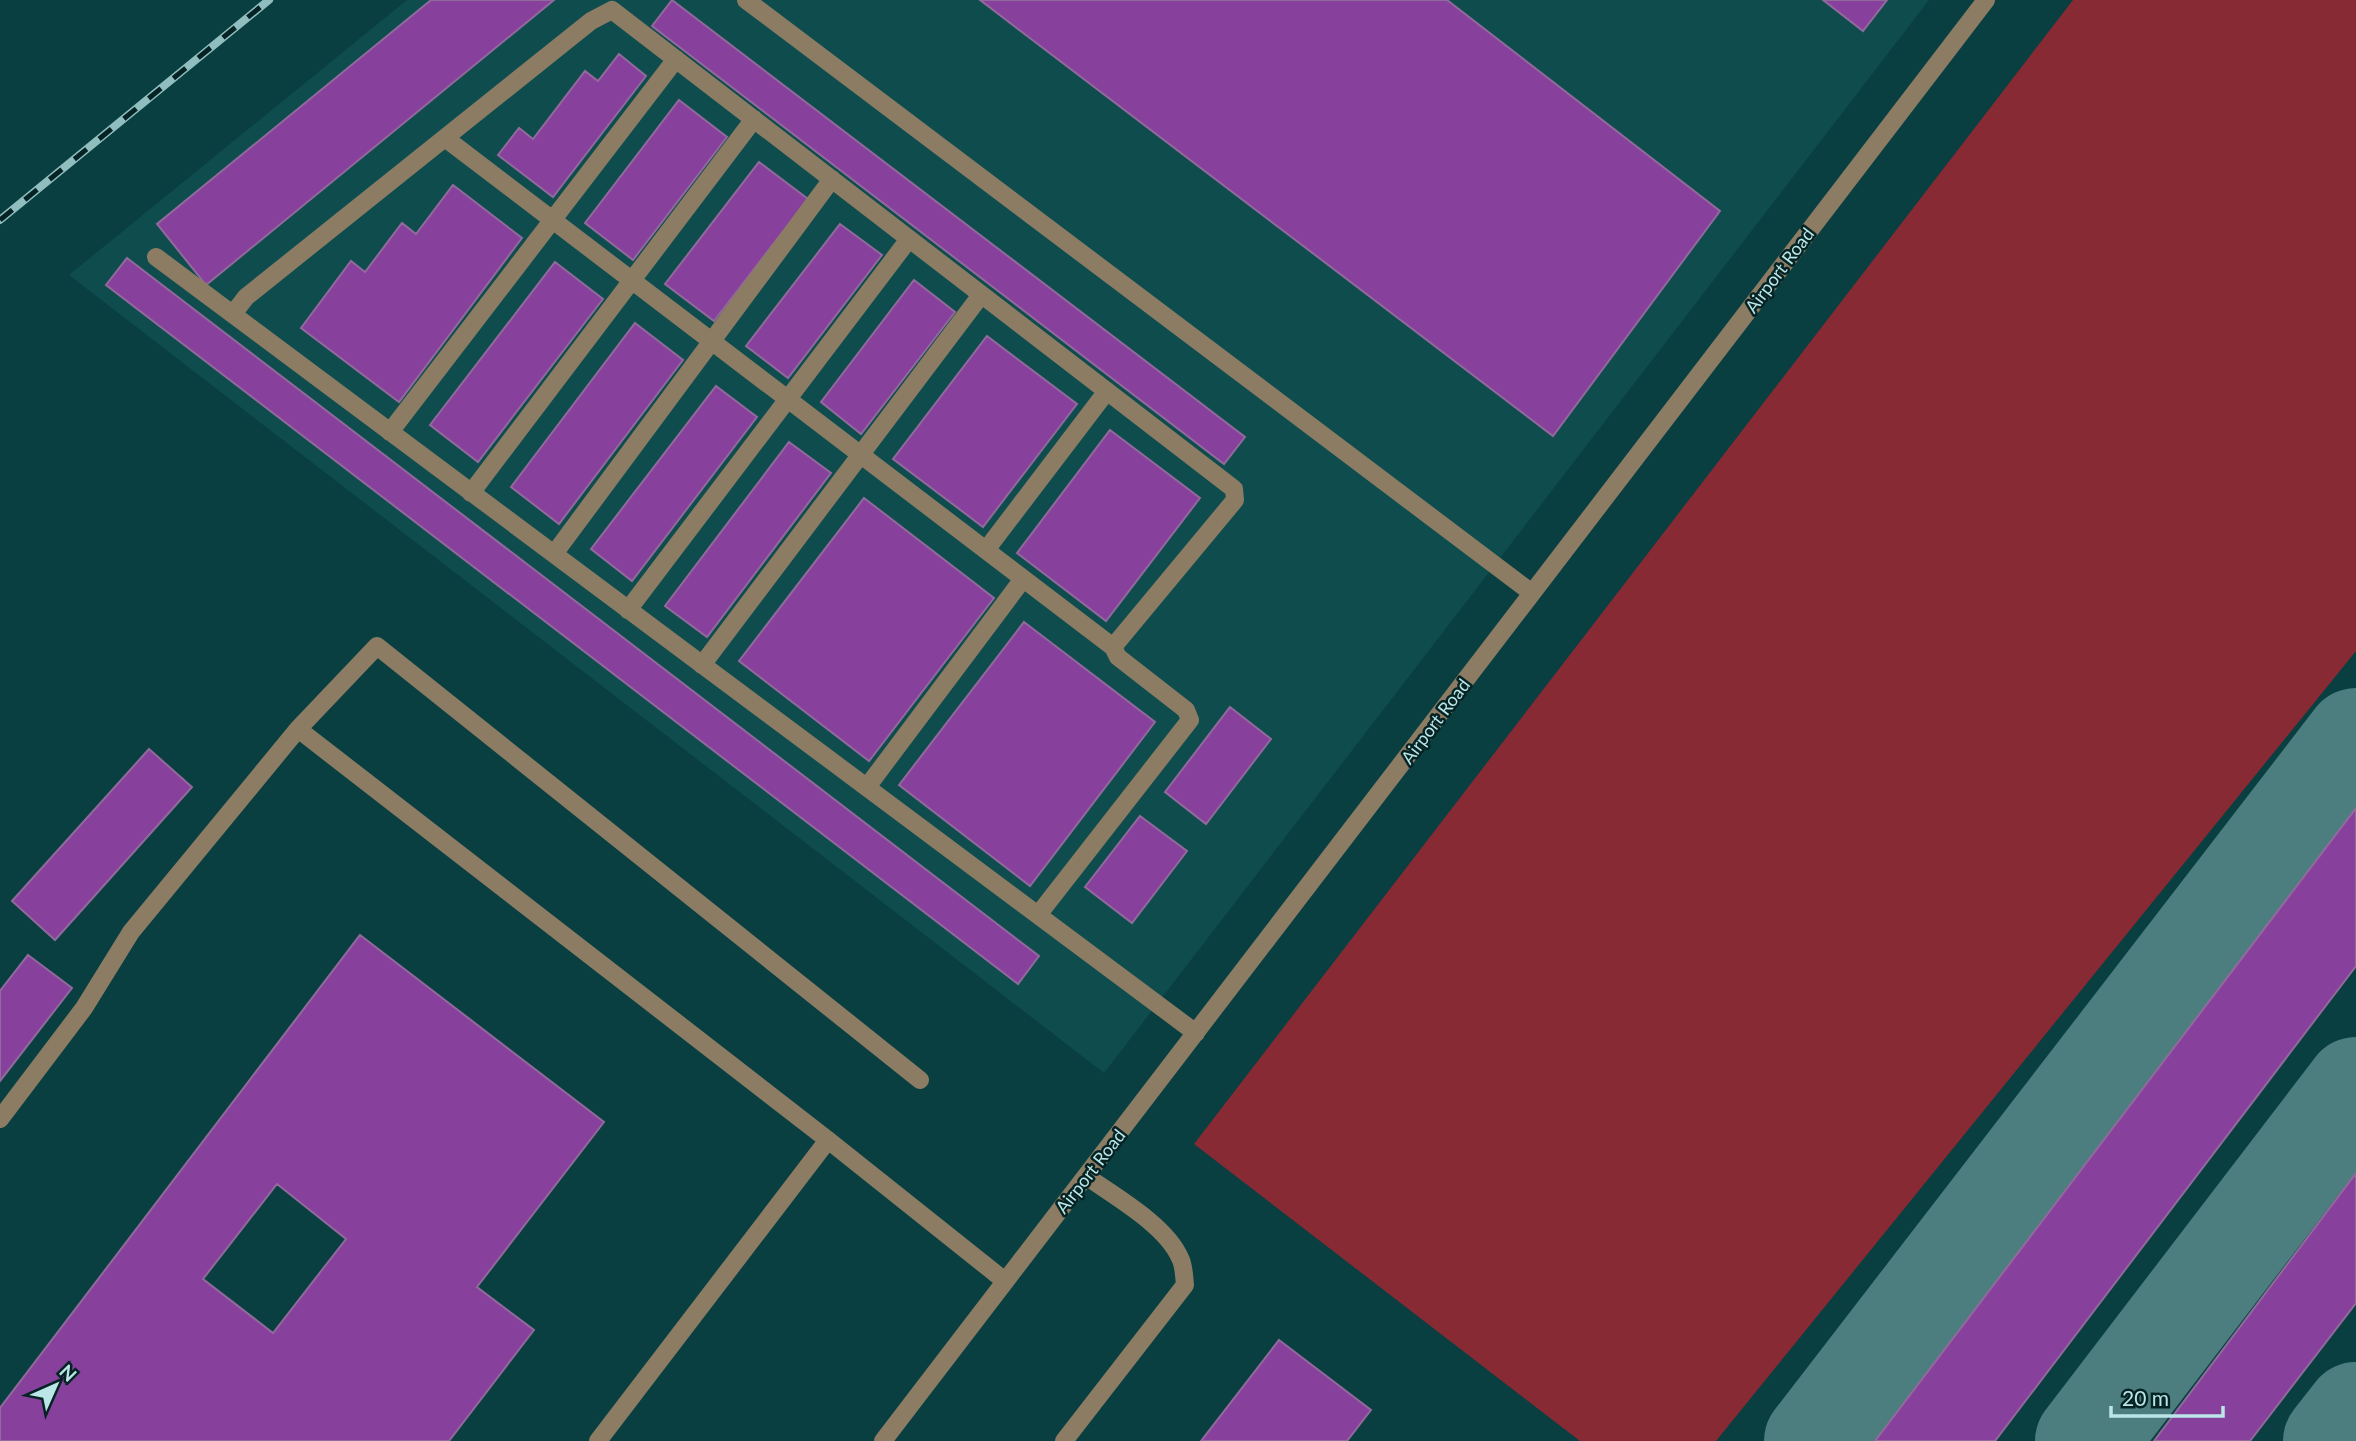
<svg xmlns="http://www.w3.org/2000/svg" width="2356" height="1441" font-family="Lato,sans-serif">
<rect width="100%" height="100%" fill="#093f41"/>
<path fill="#0e4c4e" d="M407,0H1929L1104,1073L69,275Z"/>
<path fill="#872a34" d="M2073,0H2356V651L1716,1441H1580L1194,1144Z"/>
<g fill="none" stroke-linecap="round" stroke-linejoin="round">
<path stroke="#4c7e80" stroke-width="102" d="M1815,1441L2356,739
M2086,1441L2356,1088
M2334,1441L2356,1413"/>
</g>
<path fill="#87409b" stroke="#916a9c" stroke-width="2" fill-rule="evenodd" d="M431,0H554L206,285L157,224Z
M672,0L1245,437L1224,464L652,26Z
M980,0H1447L1720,211L1553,436Z
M1823,0H1887L1863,31Z
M619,54L646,76L553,197L498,155L519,128L533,139L585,71L598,81Z
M679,100L727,137L633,260L585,223Z
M759,162L808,199L714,321L665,284Z
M453,185L522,238L399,402L301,328L351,261L365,272L402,223L416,234Z
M840,224L882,255L788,378L746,346Z
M127,258L1039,956L1018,984L106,285Z
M555,262L603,299L478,462L430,425Z
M914,280L955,312L861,434L821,402Z
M635,323L683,360L559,524L511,487Z
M987,336L1077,404L983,527L893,459Z
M716,386L757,417L632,581L591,549Z
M1110,430L1200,498L1106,621L1017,553Z
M789,442L831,473L707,637L665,606Z
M864,498L994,598L869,761L739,661Z
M1024,622L1155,722L1030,886L899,785Z
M1230,707L1271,739L1206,824L1165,792Z
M149,749L192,787L55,940L12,901Z
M2356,808V966L1995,1441H1875Z
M1140,816L1187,851L1132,923L1085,887Z
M360,935L604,1122L477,1287L534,1330L449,1441H0V1408ZM277,1184L346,1239L273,1333L203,1279Z
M28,955L72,988L0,1081V991Z
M2356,1173V1303L2250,1441H2154Z
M1279,1340L1371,1410L1347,1441H1201Z"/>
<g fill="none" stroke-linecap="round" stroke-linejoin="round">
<path stroke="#8c7c64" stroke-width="18" d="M746,0L1532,593
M445,138L1113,647
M156,257L1196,1033
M233,314L246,297L591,21L612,10L1234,489L1235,500L1113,647L1118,657L1186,710L1190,720L1038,915
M390,432L676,59
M471,493L754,119
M986,550L1107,391
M554,554L832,179
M628,610L909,239
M702,665L981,295
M298,729L377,646L920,1080
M867,787L1023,579
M0,1119L84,1008L131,932L298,729L828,1140L1005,1281
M598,1441L828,1140
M883,1441L1986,0
M1064,1441L1185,1285C1184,1276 1184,1265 1180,1258C1166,1225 1114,1196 1086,1176"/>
<g stroke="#90bebf" stroke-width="8">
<path id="rail" d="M0,220L269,0"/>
</g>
<use href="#rail" stroke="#052324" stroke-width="5" stroke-dasharray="16" stroke-linecap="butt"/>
</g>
<g text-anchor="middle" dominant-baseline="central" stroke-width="5" stroke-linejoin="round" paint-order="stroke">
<g font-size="18" fill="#bbe6e7" stroke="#052324">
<text transform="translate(1779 270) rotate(-53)">Airport Road</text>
<text transform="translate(1435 721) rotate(-53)">Airport Road</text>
<text transform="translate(1090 1171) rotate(-52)">Airport Road</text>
</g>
</g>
<g transform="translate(56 1385) rotate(45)" stroke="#052324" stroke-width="5" paint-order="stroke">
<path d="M0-5L12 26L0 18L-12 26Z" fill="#bbe6e7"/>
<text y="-10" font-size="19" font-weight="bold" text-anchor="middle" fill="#bbe6e7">N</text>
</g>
<path d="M2111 1406v10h112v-10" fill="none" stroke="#bbe6e7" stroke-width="3.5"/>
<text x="2122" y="1406" font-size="21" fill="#bbe6e7" stroke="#052324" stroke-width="5" paint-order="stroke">20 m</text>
</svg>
